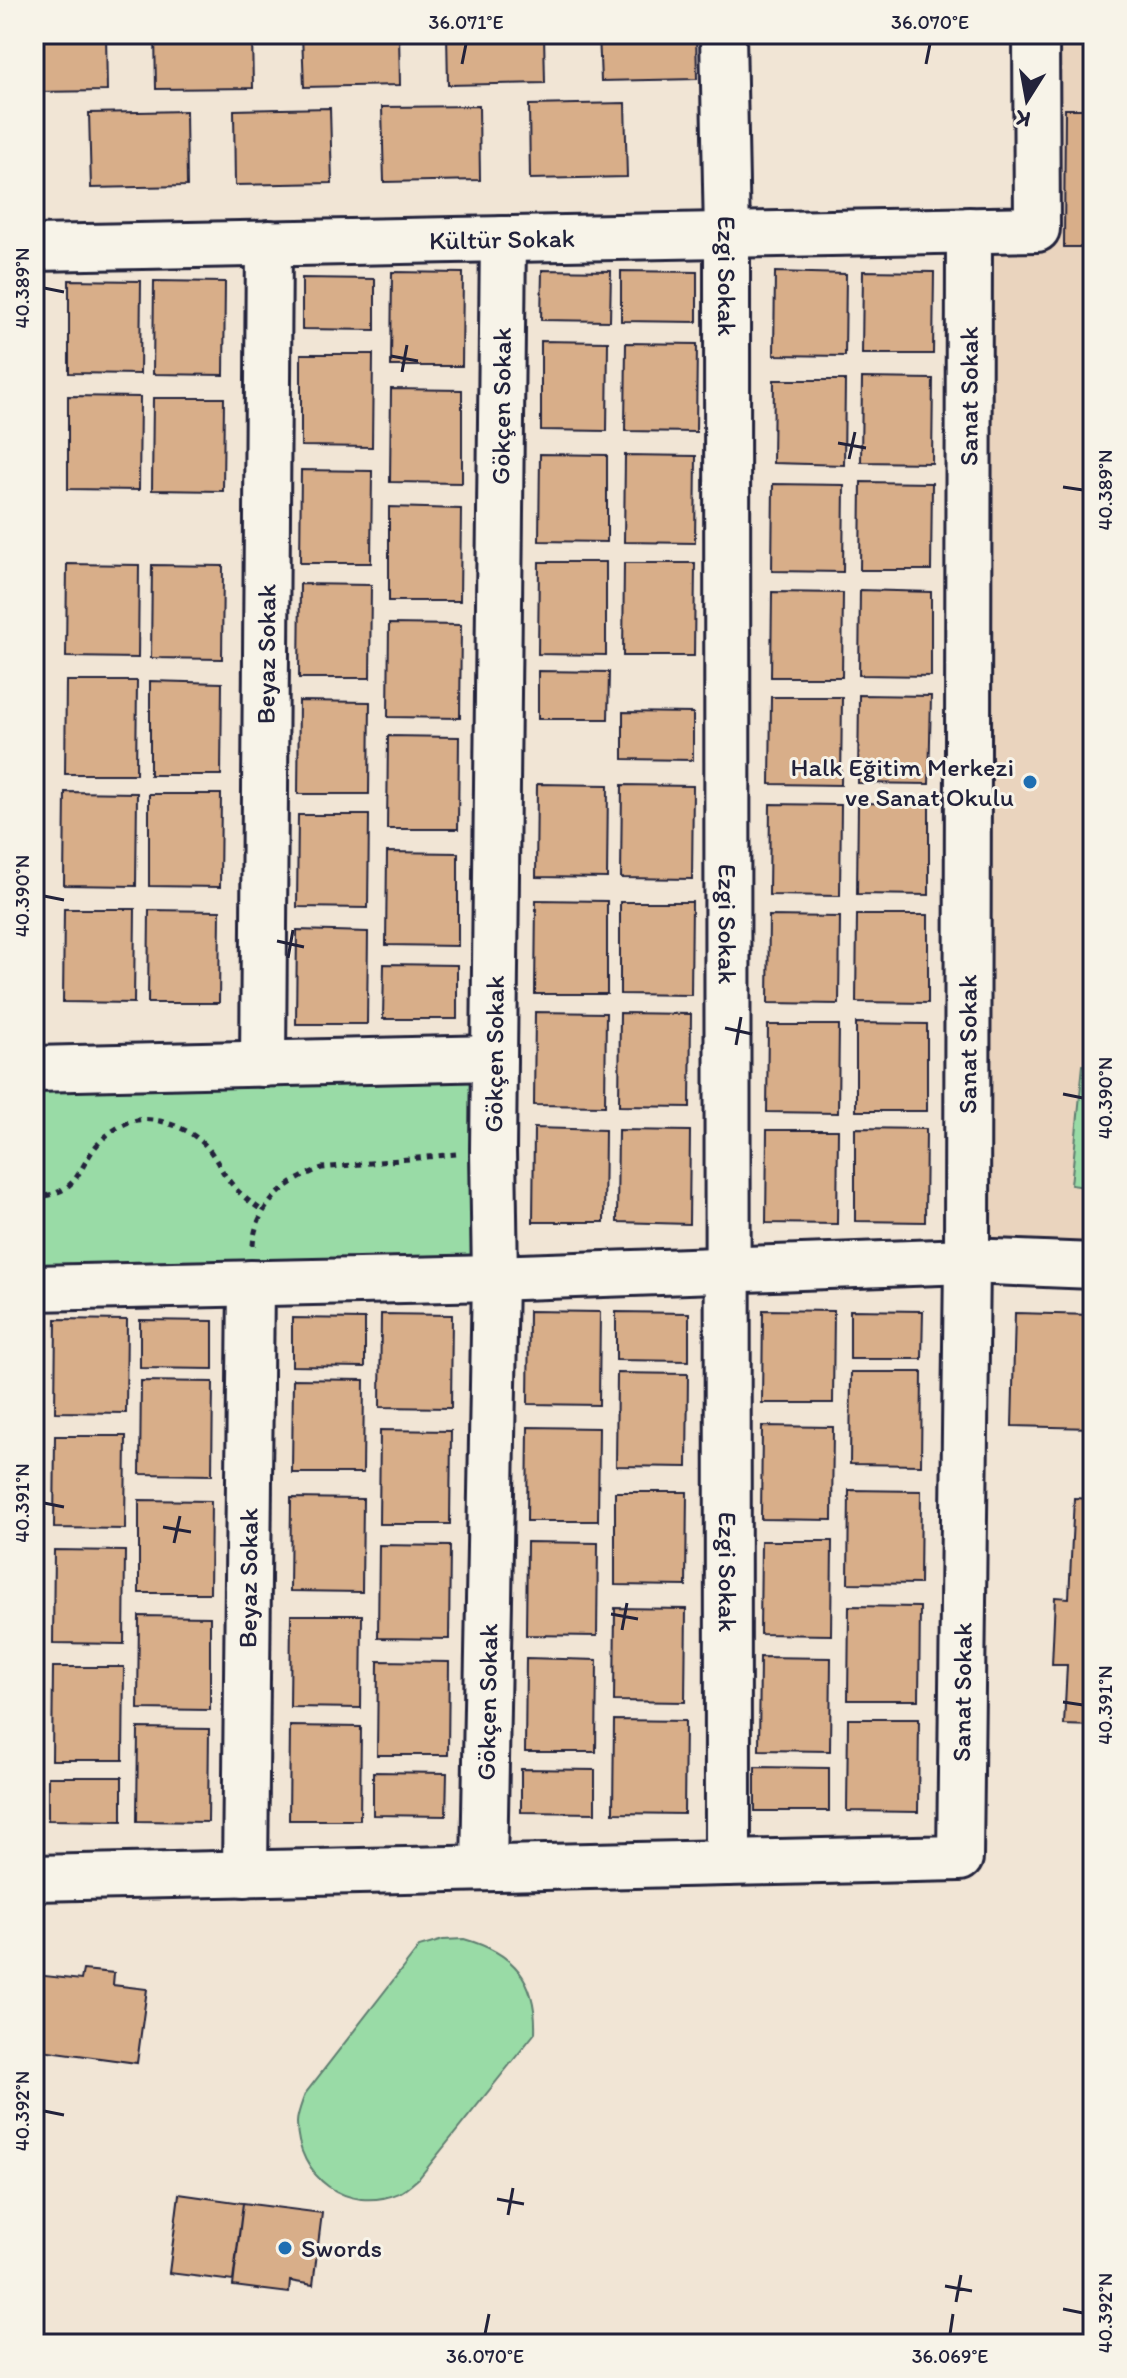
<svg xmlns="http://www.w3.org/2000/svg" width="1127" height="2378" font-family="Itim,sans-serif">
<rect width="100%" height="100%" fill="#f1e5d5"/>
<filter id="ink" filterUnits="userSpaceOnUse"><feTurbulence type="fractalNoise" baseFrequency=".0125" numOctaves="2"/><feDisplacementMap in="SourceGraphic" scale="16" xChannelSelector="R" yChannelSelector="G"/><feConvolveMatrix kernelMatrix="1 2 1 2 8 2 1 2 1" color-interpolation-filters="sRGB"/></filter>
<g filter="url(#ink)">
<path fill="#ead4be" d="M1036,34H1093V1266L967,1261L969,230L1037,228Z"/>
<path fill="#99dba6" stroke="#5e7e70" stroke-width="2" d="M494,1058L495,1278L34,1288V1069Z
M1083,1065L1093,1066V1188L1071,1185Z
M464,1939C514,1953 537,1980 535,2033L419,2178C413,2183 406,2190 399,2193C347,2215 297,2177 297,2123C297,2114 302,2103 305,2094L419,1947L443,1940Z"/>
<path fill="#d8ae89" stroke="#22223b" stroke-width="2" d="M34,34H106L107,91L34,92Z
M155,34H252L253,88L156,89Z
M302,34H399L400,85L304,87Z
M447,34H544L545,83L448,85Z
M599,34H696L697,79L601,81Z
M625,103L627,177L530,179L529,105Z
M479,106L480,180L384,182L382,107Z
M330,108L332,183L235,185L234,110Z
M1065,109H1093V247H1064Z
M186,111L187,186L91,188L89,113Z
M34,114H36L37,188H34Z
M542,270L611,271L610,321L541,320Z
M621,271L697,272V322L621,321Z
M863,271L934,272L933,354H862Z
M392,272L463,273L462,366H391Z
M775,272L846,274L845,356L774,355Z
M302,278L375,279V330L302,329Z
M69,280L141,281L140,374L69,373Z
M154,281L225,282L224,375L153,374Z
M541,341L608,342L607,431L541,430Z
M626,343L697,344L696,432L625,431Z
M301,354H373L372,447L301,446Z
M862,378L933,379L932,463L861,462Z
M774,380H845L844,465L773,463Z
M391,389L462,390V483L390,482Z
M68,396L140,397L139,490L68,489Z
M153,398H224L223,491L152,490Z
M540,454L607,455V542L539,541Z
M625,455L696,456L695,543L624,542Z
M301,470L372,471L371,563H300Z
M861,482L932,483L931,570H860Z
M773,484L844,485L843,572L772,571Z
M389,507L461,509L460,601H389Z
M539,562H606V655L538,654Z
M624,563H695L694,656H623Z
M67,564L139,565L138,658L66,657Z
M152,565L223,566L222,659L151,658Z
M300,584L371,585L370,678H299Z
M860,590L931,592V676L859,675Z
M772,592L843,593L842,677H771Z
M389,624L461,625L460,718L388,717Z
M538,671L609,672L608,719H538Z
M66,681H137L136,774H65Z
M150,681L222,683L221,775H150Z
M859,695L931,696L929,784L858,783Z
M771,697H842L841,785L770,784Z
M299,701L370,702L369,794H298Z
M623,712L693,713V760L623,759Z
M388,736L459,737L458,829H387Z
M537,784L608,785L607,878L536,877Z
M622,785L693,786L692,879L621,878Z
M65,792L137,793L136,886L64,885Z
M149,794H221L220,887L149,886Z
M858,803L929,804V895L857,894Z
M770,804L841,805L840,896L769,895Z
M298,815H369L368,908L297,907Z
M387,852L458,853V946L386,945Z
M536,900L607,901V994H535Z
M620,902H692L691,995L620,994Z
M64,909H135L134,1003L63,1002Z
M149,910L220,911L219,1003H148Z
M857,915H928V1003L856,1002Z
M769,916L840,917L839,1004L768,1003Z
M297,930L368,932L367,1024H296Z
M384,964L457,965V1019H383Z
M535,1012L606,1013L605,1106L534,1105Z
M620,1013L691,1014L690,1107L619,1106Z
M856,1023L927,1024V1111H856Z
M768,1025H839L838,1113L767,1112Z
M534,1128L605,1130L604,1222H533Z
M855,1128L926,1129L925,1222L855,1221Z
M618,1130L690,1131L689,1224L617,1222Z
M767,1130H838L837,1224L766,1223Z
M763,1310L834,1311L833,1403H762Z
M850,1310L923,1311L922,1359H850Z
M529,1311L600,1312L599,1405L528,1404Z
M616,1312L689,1313V1361L616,1360Z
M1015,1313L1093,1315V1428L1012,1426Z
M381,1314L452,1315L451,1408L380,1407Z
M292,1318L365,1319V1367L292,1366Z
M56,1319L127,1320L126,1413L55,1412Z
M140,1320L213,1321V1369L140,1368Z
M851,1372H922L921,1465L850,1464Z
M617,1373L688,1374L687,1467L616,1466Z
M293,1379L364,1380L363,1473H292Z
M141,1381L213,1382L212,1475L140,1474Z
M762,1426L833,1427L832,1520L761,1519Z
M528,1427L599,1428L598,1521H527Z
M380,1430L451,1431L450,1524H379Z
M55,1436H126L125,1529L54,1528Z
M849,1490L921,1491L920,1584L848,1583Z
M615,1492H687L686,1586L615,1585Z
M291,1498L363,1499L362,1592L290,1591Z
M1074,1498L1093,1499V1726L1064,1725L1067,1665H1052L1055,1597L1069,1598Z
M139,1500L211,1501L210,1593H139Z
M761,1541H832L831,1635L760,1634Z
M527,1542L598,1543L597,1636L526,1635Z
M379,1545L450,1546L449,1639L378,1638Z
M54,1550L125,1551L124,1644L53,1643Z
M849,1606L920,1607L919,1700H848Z
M615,1608L686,1609L685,1702L614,1701Z
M291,1615H362L361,1708L290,1707Z
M139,1616L210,1617V1710L138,1709Z
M760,1657L831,1658L830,1751L759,1750Z
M526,1658L597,1660L596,1752H525Z
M378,1661L449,1662L448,1755H377Z
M53,1667H124L123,1760H52Z
M848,1719H919L918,1812L847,1811Z
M614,1720L685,1721L684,1814L613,1813Z
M290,1726L361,1727L360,1820H289Z
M138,1728L209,1729L208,1822L137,1821Z
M755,1767L829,1768V1811H755Z
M521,1769L595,1770V1813L521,1812Z
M373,1772L447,1773L446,1816L373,1815Z
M48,1777H122V1821L48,1820Z
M83,1970L114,1973L113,1985L147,1989L137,2063L34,2049V1992L36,1975L81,1980Z
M179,2194L243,2203L233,2281L169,2273Z
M243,2203L322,2213L313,2285L290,2281L289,2293L233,2286Z"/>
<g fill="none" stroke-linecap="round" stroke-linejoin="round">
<g stroke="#22223b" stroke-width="50">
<g id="minor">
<path id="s1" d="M723,34L727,235L728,1863"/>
<path id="s2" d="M34,248L1037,229L1036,34"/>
<path id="s3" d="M263,1064L269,243"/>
<path d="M34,1069L494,1058"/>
<path d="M34,1288L495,1278L967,1261L1093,1266"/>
<path id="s4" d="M484,1868L495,1278L493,1150L503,239"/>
<path id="s5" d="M245,1874L251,1283"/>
<path id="s6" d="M34,1878L960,1858L967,1261L969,230"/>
</g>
</g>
<path stroke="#22223b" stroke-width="5" stroke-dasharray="6 6" stroke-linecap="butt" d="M34,1197C42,1196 51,1196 58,1192C79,1184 83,1161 97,1145C104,1137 116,1127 127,1123C147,1114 180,1124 197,1138C209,1146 216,1160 223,1172C234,1189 246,1200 263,1211
M253,1246C255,1205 287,1181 322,1168L456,1154"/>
<use href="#minor" stroke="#f7f3e8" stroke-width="44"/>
</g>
</g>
<path fill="none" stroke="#22223b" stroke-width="3" d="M462,64L466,44M926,64L930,44M44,288L64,292M391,356L418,361M402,372L407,345M838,443L866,448M849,459L855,432M1063,487L1083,490M44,896L64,900M277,941L304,947M288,958L293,930M725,1028L752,1034M736,1045L741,1017M1063,1094L1083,1098M44,1503L64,1507M163,1527L191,1532M174,1543L180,1516M611,1614L638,1619M622,1630L627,1603M1063,1702L1083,1705M44,2111L64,2115M497,2199L524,2204M508,2215L513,2188M945,2286L972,2291M956,2302L961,2275M1063,2309L1083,2313M485,2334L489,2314M950,2334L953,2314"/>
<g fill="#1f6fb2" stroke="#f7f3e8" stroke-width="3">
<circle cx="1030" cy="782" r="8"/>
<circle cx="285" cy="2248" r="8"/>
</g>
<g text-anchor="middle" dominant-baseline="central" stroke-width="6" stroke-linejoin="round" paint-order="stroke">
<g font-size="26" fill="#22223b" stroke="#f7f3e8">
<text stroke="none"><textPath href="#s2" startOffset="468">Kültür Sokak</textPath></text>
<text stroke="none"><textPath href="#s1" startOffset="242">Ezgi Sokak</textPath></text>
<text stroke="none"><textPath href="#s6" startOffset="2388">Sanat Sokak</textPath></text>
<text stroke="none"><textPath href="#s4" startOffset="1462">Gökçen Sokak</textPath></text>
<text stroke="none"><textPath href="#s3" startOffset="410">Beyaz Sokak</textPath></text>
<text stroke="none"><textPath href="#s1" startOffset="890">Ezgi Sokak</textPath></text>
<text stroke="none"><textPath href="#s6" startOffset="1740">Sanat Sokak</textPath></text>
<text stroke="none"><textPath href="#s4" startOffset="814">Gökçen Sokak</textPath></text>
<text stroke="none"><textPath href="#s1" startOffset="1538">Ezgi Sokak</textPath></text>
<text stroke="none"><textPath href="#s5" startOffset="296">Beyaz Sokak</textPath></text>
<text stroke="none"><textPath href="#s6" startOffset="1092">Sanat Sokak</textPath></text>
<text stroke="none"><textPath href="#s4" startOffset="166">Gökçen Sokak</textPath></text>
</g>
<g font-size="26" fill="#22223b" stroke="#f7f3e8" text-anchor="end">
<text x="1014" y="767">Halk Eğitim Merkezi<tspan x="1014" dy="30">ve Sanat Okulu</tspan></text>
<text x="301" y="2248" text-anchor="start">Swords</text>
</g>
</g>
<rect width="1127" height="2378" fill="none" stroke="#f7f3e8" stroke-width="88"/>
<g transform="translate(1027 100) rotate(191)" stroke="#f7f3e8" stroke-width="6" paint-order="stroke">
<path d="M0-6L14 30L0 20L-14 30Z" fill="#22223b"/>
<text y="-12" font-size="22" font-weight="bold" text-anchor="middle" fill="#22223b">K</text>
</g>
<rect x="44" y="44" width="1039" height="2290" fill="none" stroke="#22223b" stroke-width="3"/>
<g font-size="20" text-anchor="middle" fill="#22223b">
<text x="466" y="29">36.071°E</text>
<text x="930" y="29">36.070°E</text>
<text transform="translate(22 288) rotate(-90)" y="7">40.389°N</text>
<text transform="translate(1105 490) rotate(-90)" y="7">40.389°N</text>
<text transform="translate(22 896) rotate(-90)" y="7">40.390°N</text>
<text transform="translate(1105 1098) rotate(-90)" y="7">40.390°N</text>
<text transform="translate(22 1503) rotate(-90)" y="7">40.391°N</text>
<text transform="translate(1105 1705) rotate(-90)" y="7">40.391°N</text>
<text transform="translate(22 2111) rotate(-90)" y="7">40.392°N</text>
<text transform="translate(1105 2313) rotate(-90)" y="7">40.392°N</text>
<text x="485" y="2363">36.070°E</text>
<text x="950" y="2363">36.069°E</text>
</g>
</svg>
